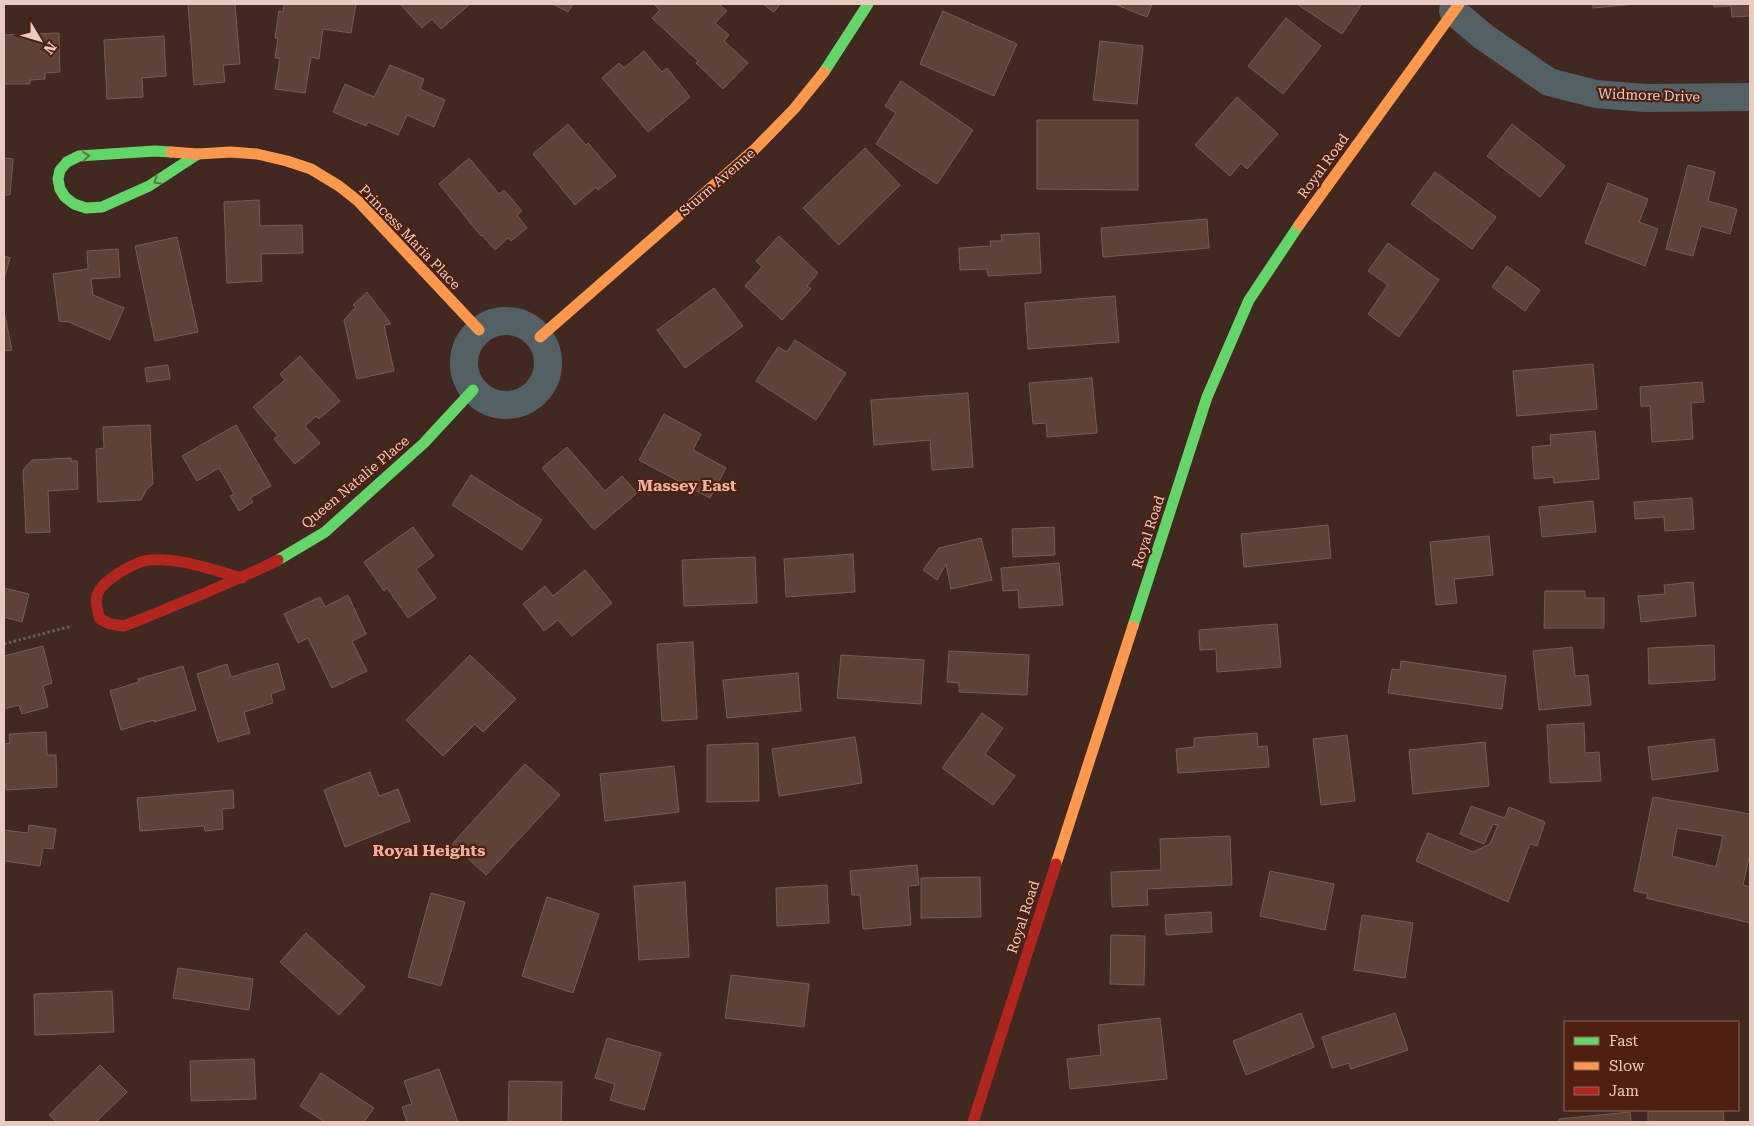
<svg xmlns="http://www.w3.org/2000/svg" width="1754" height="1126" font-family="'Roboto Serif',serif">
<rect width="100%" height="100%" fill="#412820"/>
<path fill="#5e4137" stroke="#745e58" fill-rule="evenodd" d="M188,4H235L240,64L223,65L225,82L194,85Z
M284,4H356L351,33L323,29L319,59L311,57L305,93L275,89L280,58H275L278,38H275L279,11L283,12Z
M400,4H470L441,29L432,19L422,28Z
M553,4H573L568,12Z
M654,4H719L727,11L715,23L729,35L724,41L748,63L723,89L696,63L698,61L652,18L660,10Z
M763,4H780L774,12Z
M1114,4H1152L1147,17Z
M1297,4H1362L1342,34Z
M1593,4H1636L1593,8Z
M1714,4H1750V16L1732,17L1731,6L1714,7Z
M943,11L1017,44L994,96L920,64Z
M1286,18L1321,46L1283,94L1248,66Z
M59,33L60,72L45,73V79L30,80V84H4V35Z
M164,36L166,76L142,78L143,97L107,99L104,40Z
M1100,41L1143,46L1137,104L1093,100Z
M644,51L662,72L667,68L690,97L648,132L602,78L619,63L624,68Z
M390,65L424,79L420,89L445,100L434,127L407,115L398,135L368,122L366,126L333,112L345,84L374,97Z
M901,81L973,130L937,184L876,144L896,113L885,106Z
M1237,97L1278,134L1247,169L1241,163L1230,176L1195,145Z
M1037,120H1138V190L1037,189Z
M568,124L586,145L588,143L616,176L598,190L596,187L575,205L533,154Z
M1512,124L1565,166L1540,197L1487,156Z
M865,148L900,185L839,245L803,208Z
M4,158L13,159L10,195H4Z
M469,158L499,194L504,190L522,211L517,215L527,228L511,241L508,238L495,250L482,235L481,236L439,184Z
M1688,165L1715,172L1708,201L1737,209L1730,234L1701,226L1693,256L1666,249Z
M1435,172L1496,217L1472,249L1411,204Z
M1608,183L1648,199L1639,222L1658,229L1645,266L1585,243Z
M259,200L260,226L302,225L303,253L261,254L262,281L227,283L224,202Z
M1207,219L1209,248L1103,257L1101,228Z
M1039,233L1041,273L988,276L987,269L960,270L959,248L991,246L990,241H1002L1001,235Z
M779,236L818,273L807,286L811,289L782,320L745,286L762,267L756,261Z
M177,237L198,332L155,341L135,246Z
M1388,243L1439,280L1399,337L1368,314L1388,285L1368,271Z
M118,249L120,277L91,279L93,295L124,308L110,340L69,322L59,321L53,274L88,269L87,251Z
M4,256L10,258L4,279Z
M1507,266L1540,290L1525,311L1492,287Z
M714,288L743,326L685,368L657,330Z
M367,292L391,324L384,325L394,371L357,379L344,320L356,307L353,305Z
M1115,296L1119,342L1028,349L1025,303Z
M4,311L12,350L4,351Z
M795,340L846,373L816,420L756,381L778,347L787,352Z
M300,356L340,401L319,419L316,416L305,426L320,443L295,464L274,439L278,436L253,407L285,380L280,374Z
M1593,364L1597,409L1517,416L1513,371Z
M168,365L170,379L147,382L145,368Z
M1092,378L1097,433L1047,437L1046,423L1033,424L1029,383Z
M1702,382L1704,402L1691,403L1693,439L1652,442L1650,406H1641L1640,387Z
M968,393L973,467L932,470L930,440L874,445L871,400Z
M664,414L701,434L693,450L726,468L710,498L639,460Z
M150,425L153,484L146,490L141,500L98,502L96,449L104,448L103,427Z
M236,425L271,486L250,498L253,502L239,511L230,496L234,494L219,468L197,481L182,456Z
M1595,431L1599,479L1554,483L1553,477L1534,479L1532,447L1551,445L1550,435Z
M567,447L605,491L622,476L637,493L594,530L542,468Z
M71,458V461H77L78,489L48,491L50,532L26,533L23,470L32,460Z
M471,475L542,520L522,550L452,505Z
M1692,498L1694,529L1665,531L1664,517L1635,519L1634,502Z
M1593,501L1596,532L1542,537L1539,507Z
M1328,525L1331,558L1244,567L1241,534Z
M413,527L434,556L416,569L436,598L408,618L387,588L384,591L364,562Z
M1054,527L1055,555L1013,557L1012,529Z
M1489,536L1493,575L1454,579L1457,603L1436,605L1430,542Z
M981,538L992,580L951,589L946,564L937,580L923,570L939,548Z
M853,554L855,592L786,597L784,559Z
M755,557L757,603L684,606L682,560Z
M1059,563L1063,605L1019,608L1018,590L1003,591L1001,568Z
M585,570L612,603L572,636L558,620L544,631L523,604L545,586L553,596Z
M1693,582L1696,616L1641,622L1638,596L1665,594L1664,585Z
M4,588L29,594L22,622L4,617Z
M1545,591H1585V598H1604V628H1544Z
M348,595L366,634L352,641L367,671L332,688L308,638L298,643L284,614L320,597L325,607Z
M1277,624L1281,667L1217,672L1216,649L1200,650L1199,630Z
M693,642L697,719L662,721L657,644Z
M1714,645L1715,680L1649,684L1648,648Z
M43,646L52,683L43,686L48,707L22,714L19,705L4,709V656Z
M1572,647L1575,676L1588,675L1591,705L1539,710L1533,651Z
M949,651L1029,655L1027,695L959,692V683L947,682Z
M470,655L516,699L483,732L475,724L443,756L406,720Z
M841,655L924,660L921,704L837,698Z
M1401,661L1506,676L1502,709L1388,693L1392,669L1400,670Z
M278,663L285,689L271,694L273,703L244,712L250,733L218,742L197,674L227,664L231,677Z
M183,666L196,710L154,722V720L121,730L110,691L139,682L138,679Z
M798,673L801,711L727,718L723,680Z
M982,713L1003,728L985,754L1015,776L993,805L942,768Z
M1584,723L1585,753L1599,752L1601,781L1550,783L1547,725Z
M46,732L47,755H56L57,787L6,790V784L4,785V744L10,743L9,734Z
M1257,733L1258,747L1267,746L1269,767L1178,773L1176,749L1194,747V738Z
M1347,735L1355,801L1321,805L1313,739Z
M855,737L862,783L779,796L772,749Z
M1714,739L1718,771L1652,780L1648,747Z
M1485,742L1489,786L1413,794L1409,750Z
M758,743L759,801L707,802V745Z
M525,764L560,795L486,875L452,844Z
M674,766L679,812L605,821L600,774Z
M370,772L379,796L398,789L410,821L345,847L324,790Z
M233,790L234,808L222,809L223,829L205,831L204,826L140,831L137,798Z
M1653,797L1750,814V853L1743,885L1750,887V923L1646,898L1648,894L1634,891ZM1677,828L1723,836L1716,867L1672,856Z
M1471,806L1505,818L1509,807L1545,822L1537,846L1530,844L1508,902L1416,861L1428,833L1473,852L1490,844L1498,825L1493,824L1484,844L1460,834Z
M29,825L56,829L53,849L43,848L40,866L4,861V830L28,833Z
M1230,836L1232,885L1147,889L1148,905L1112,907L1111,872L1161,870L1160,839Z
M917,865L919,885L908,886L911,925L863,929L860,895H852L850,871Z
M1270,871L1334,884L1325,930L1260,916Z
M980,877L981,917L921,918V878Z
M685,882L689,957L639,960L634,886Z
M827,885L829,923L777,926L776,888Z
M431,893L465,902L441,986L408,977Z
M547,897L599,914L573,993L522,976Z
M1211,912L1212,932L1166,935L1165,915Z
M1362,915L1413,923L1405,978L1354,970Z
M306,933L365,987L339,1015L280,962Z
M1111,935L1145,936L1144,985L1110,984Z
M178,968L253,979L249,1010L173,998Z
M731,975L809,984L804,1027L725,1018Z
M112,991L114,1032L35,1035L34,994Z
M1301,1013L1314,1047L1246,1075L1233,1041Z
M1395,1013L1408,1050L1351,1069L1349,1063L1332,1068L1322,1037Z
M1160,1018L1167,1079L1070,1089L1067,1059L1101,1055L1098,1025Z
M607,1038L661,1053L644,1110L610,1100L615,1084L595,1078Z
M254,1059L256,1099L191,1101L190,1061Z
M100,1065L127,1092L96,1122H57L49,1115Z
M439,1069L458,1122H407L402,1107L412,1104L404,1081Z
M321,1073L374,1108L364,1122H325L300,1106Z
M509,1081L562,1082L561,1122H508Z
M1648,1110H1723L1724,1122H1648Z
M1630,1112L1631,1122H1559V1119Z"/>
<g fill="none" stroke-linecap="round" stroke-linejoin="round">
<path stroke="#5d6363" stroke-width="3" stroke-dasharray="2.5 2.5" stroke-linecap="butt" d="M4,644L72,626"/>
<path stroke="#536164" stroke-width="28" d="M1453,11L1484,37L1549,82L1596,94L1645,98L1750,97
M464 363a42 42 0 1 1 84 0a42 42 0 1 1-84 0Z"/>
<path stroke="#63d668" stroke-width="11" d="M824,72L868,4
M171,152L155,151L79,156L67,162L60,170L58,179L60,189L65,197L74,204L86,208L102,207L149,186L198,154
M278,560L325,532L424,443L473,390
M1133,626L1207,397L1249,300L1299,225"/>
<path stroke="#ff974d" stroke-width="11" d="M171,152L198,154L231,152L257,154L287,161L311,169L339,186L358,201L479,330
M1299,225L1459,4
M540,337L754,150L794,109L824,72
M1056,864L1133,626"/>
<path stroke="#b3261e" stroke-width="11" d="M242,578C213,570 174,555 144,561C133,564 123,570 113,577C95,590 93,598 100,619L110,624L124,626C176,605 228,585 278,560
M973,1122L1056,864"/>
</g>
<defs><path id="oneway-chevron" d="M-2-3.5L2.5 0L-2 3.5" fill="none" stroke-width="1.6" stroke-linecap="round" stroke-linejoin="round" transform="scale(1.25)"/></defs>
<g stroke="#597b3d">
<use href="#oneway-chevron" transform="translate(86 156) rotate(-6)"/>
<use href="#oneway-chevron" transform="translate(157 181) rotate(148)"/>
</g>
<g text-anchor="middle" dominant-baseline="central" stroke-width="4.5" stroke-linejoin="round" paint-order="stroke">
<g font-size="14" fill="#e9cac1" stroke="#4f2012">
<text transform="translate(1649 95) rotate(2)">Widmore Drive</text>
<text transform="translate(1323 166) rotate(-54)">Royal Road</text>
<text transform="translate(717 182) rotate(-41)">Sturm Avenue</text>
<text transform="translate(410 237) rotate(46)">Princess Maria Place</text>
<text transform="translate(355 482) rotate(-40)">Queen Natalie Place</text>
<text transform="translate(1148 532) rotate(-72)">Royal Road</text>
<text transform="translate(1023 917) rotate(-72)">Royal Road</text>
</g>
<g font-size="16" font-weight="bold" fill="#eeb2a0" stroke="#4f2012">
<text x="687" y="485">Massey East</text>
<text x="429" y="850">Royal Heights</text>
</g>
</g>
<rect width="1754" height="1126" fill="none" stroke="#e9cac1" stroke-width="10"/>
<rect x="1564" y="1021" width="175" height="90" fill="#4f2012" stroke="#8d6458"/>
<rect x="1574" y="1037" width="25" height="8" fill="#63d668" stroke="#8d6458"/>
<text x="1609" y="1046" font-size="15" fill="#e9cac1">Fast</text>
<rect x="1574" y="1062" width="25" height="8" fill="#ff974d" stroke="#8d6458"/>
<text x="1609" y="1071" font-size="15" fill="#e9cac1">Slow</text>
<rect x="1574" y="1087" width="25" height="8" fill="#b3261e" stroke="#8d6458"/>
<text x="1609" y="1096" font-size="15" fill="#e9cac1">Jam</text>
<g transform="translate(40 40) rotate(128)" stroke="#4f2012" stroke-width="4" paint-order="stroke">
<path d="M0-4L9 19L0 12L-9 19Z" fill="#e9cac1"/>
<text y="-8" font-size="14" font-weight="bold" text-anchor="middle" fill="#e9cac1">N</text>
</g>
</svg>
